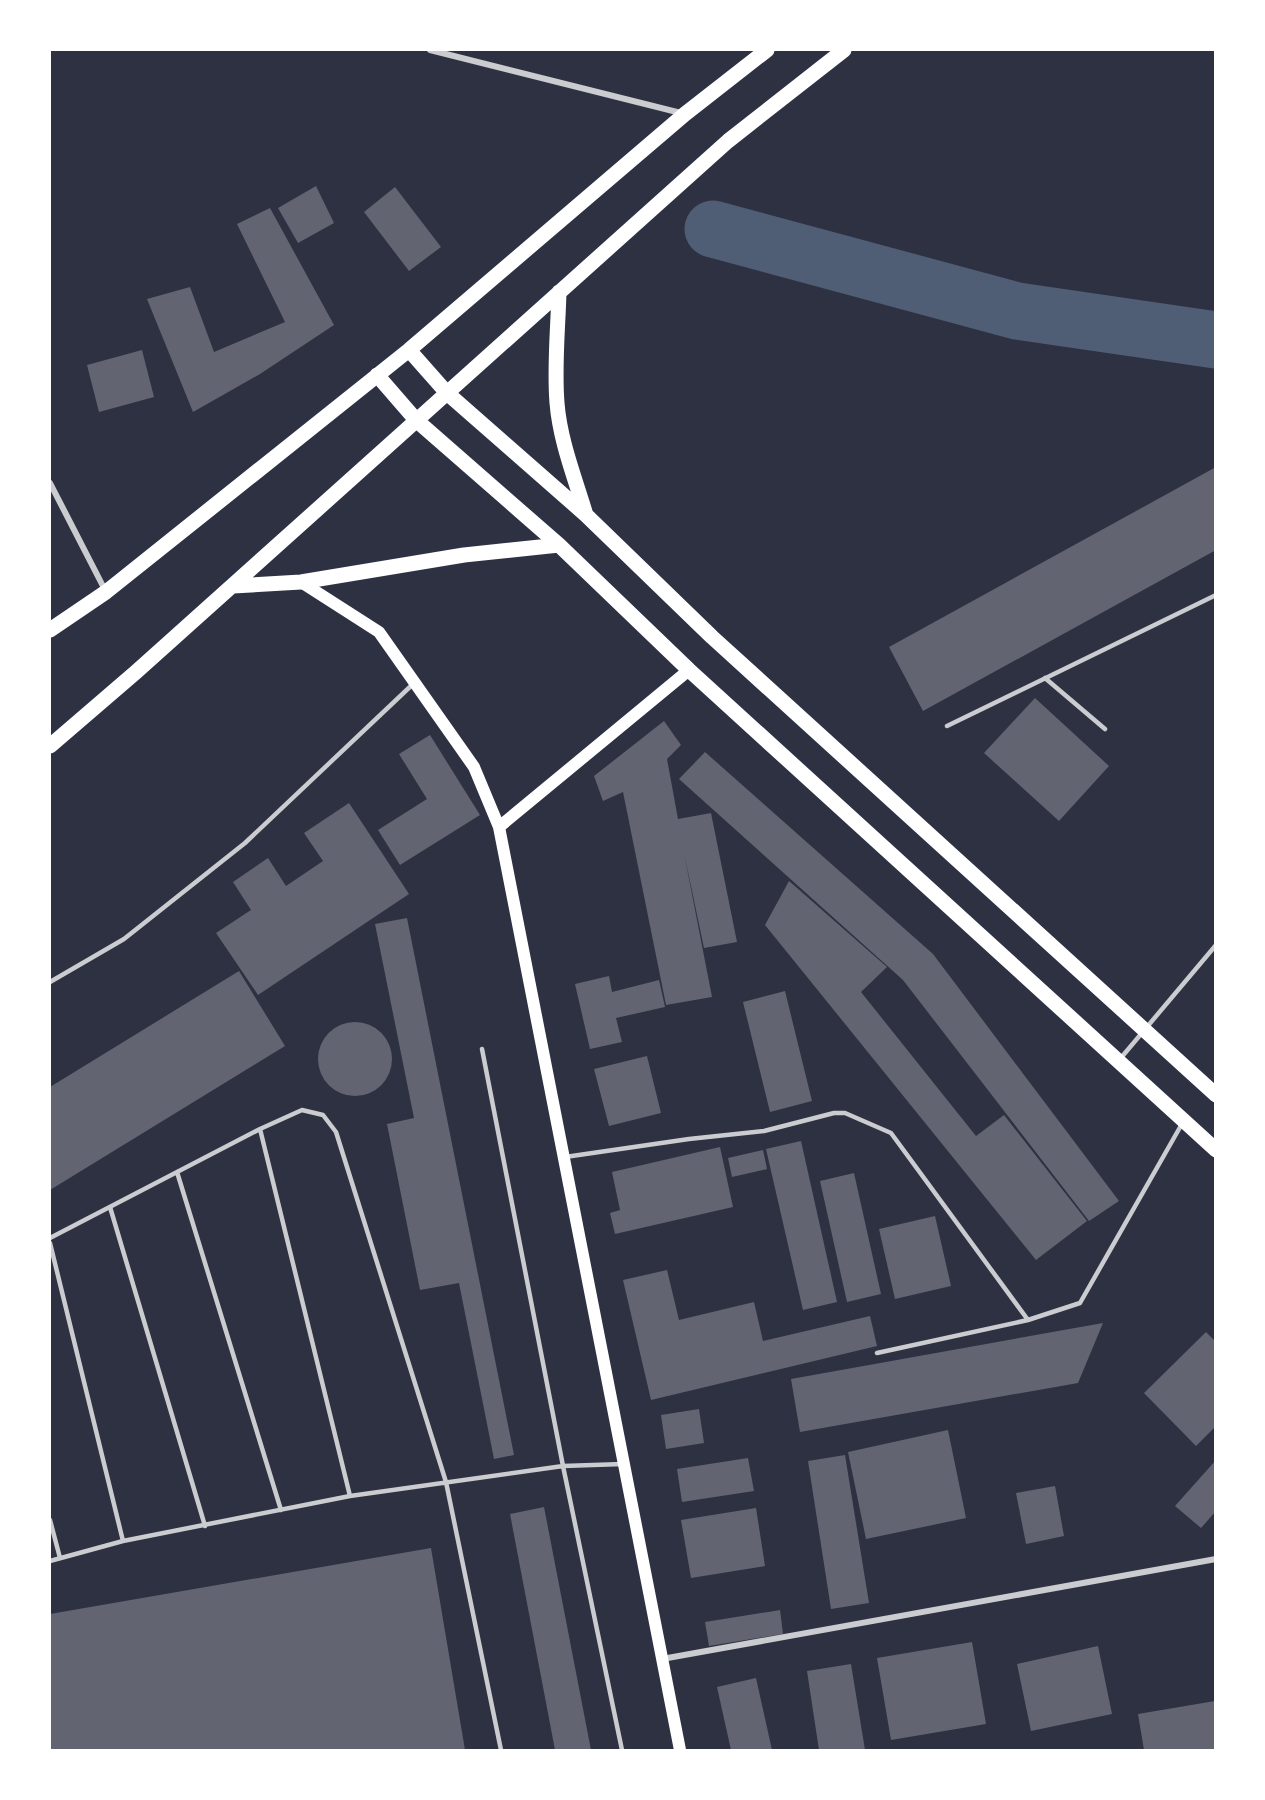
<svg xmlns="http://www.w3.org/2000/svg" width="1265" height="1800" font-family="Raleway,sans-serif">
<rect width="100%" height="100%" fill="#2d3142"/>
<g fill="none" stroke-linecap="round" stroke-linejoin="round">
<path stroke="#4f5d75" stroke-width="57" d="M713,229L1017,311L1216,340"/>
</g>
<path fill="#626471" d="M316,186L334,223L298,243L278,208Z
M395,187L441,247L409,271L364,212Z
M270,208L334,325L260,374L193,412L147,299L190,287L214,352L285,322L237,224Z
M142,350L154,397L99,412L87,365Z
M1216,467V550L923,711L889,647Z
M1035,698L1109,766L1059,821L984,753Z
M664,721L681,745L667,759L678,819L711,813L737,942L704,948L684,853L712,997L666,1005L623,792L603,801L594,776Z
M430,735L480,815L400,865L378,830L427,799L399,754Z
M705,752L933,954L1119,1201L1089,1221L903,980L679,779Z
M349,803L409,894L258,995L216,933L251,910L233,882L268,858L286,886L323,861L304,833Z
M789,881L887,967L861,992L976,1136L1004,1115L1087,1221L1036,1260L765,925Z
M407,918L514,1455L494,1459L459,1283L420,1290L387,1124L414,1118L375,924Z
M239,971L285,1046L50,1190V1087Z
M609,976L612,992L659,980L665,1007L616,1018L622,1042L590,1049L575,984Z
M785,991L812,1101L770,1112L743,1002Z
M318 1059a37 37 0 1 1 74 0a37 37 0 1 1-74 0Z
M647,1056L661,1113L609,1126L594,1069Z
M801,1141L837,1302L803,1310L766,1149Z
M720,1147L733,1207L615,1234L610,1213L620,1210L612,1172Z
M763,1150L767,1169L732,1177L728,1158Z
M854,1173L881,1294L847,1302L820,1181Z
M935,1216L951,1286L895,1299L879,1229Z
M667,1270L679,1320L754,1302L763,1341L870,1316L877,1346L651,1400L623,1280Z
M1103,1323L1078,1383L800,1432L791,1379Z
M1206,1332L1216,1342V1426L1196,1446L1144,1393Z
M699,1409L704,1443L666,1449L661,1415Z
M948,1430L966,1518L866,1539L848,1452Z
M845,1455L869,1603L831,1609L808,1461Z
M748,1458L754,1491L682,1502L677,1469Z
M1216,1460V1511L1201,1528L1175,1506Z
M1055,1486L1064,1536L1026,1544L1016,1493Z
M544,1507L591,1750H555L510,1514Z
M756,1508L765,1566L691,1578L681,1520Z
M431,1548L465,1750H50V1614Z
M780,1610L783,1634L709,1646L705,1622Z
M972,1642L986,1724L891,1740L877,1658Z
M1098,1646L1112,1714L1031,1731L1017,1664Z
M851,1664L865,1750H819L807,1671Z
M756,1678L772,1750H731L717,1687Z
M1215,1701L1216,1750H1144L1138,1714Z"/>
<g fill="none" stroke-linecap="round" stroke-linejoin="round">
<path stroke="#caccd0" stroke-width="4.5" d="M1045,678L1105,729
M947,726L1216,595
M50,982L124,939L245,843L413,684
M482,1049L563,1466L622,1750
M1120,1059L1216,945
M260,1129L350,1496
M565,1157L689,1139L764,1131L834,1113H845L891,1133L1028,1320
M177,1172L281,1510
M110,1207L205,1526
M50,1238L260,1129L302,1110L323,1115L336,1132L446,1482L501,1750
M50,1243L123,1541
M877,1353L1028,1320L1080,1303L1183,1122
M50,1520L60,1558
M50,1561L123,1541L350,1496L563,1466L623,1464"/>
<path stroke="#caccd0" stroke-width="6" d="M430,50L681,113
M50,483L106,592
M662,1659L1216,1559"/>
<path stroke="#fff" stroke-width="12" d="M301,582L379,632L474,767L499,827L680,1750
M499,827L689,670"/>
<path stroke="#fff" stroke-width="15" d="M559,292C558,329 554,366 557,403C560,441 575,478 586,515
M409,350L447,393L586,515L712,637L1216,1095
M377,375L416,420L559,545L689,670L1216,1150
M233,586L301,582L464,555L559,545
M50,630L106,592L409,350L685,114L767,50
M50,746L136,672L728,141L844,50"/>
</g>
<rect width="1265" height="1800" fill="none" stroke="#ffffff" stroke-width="102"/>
</svg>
